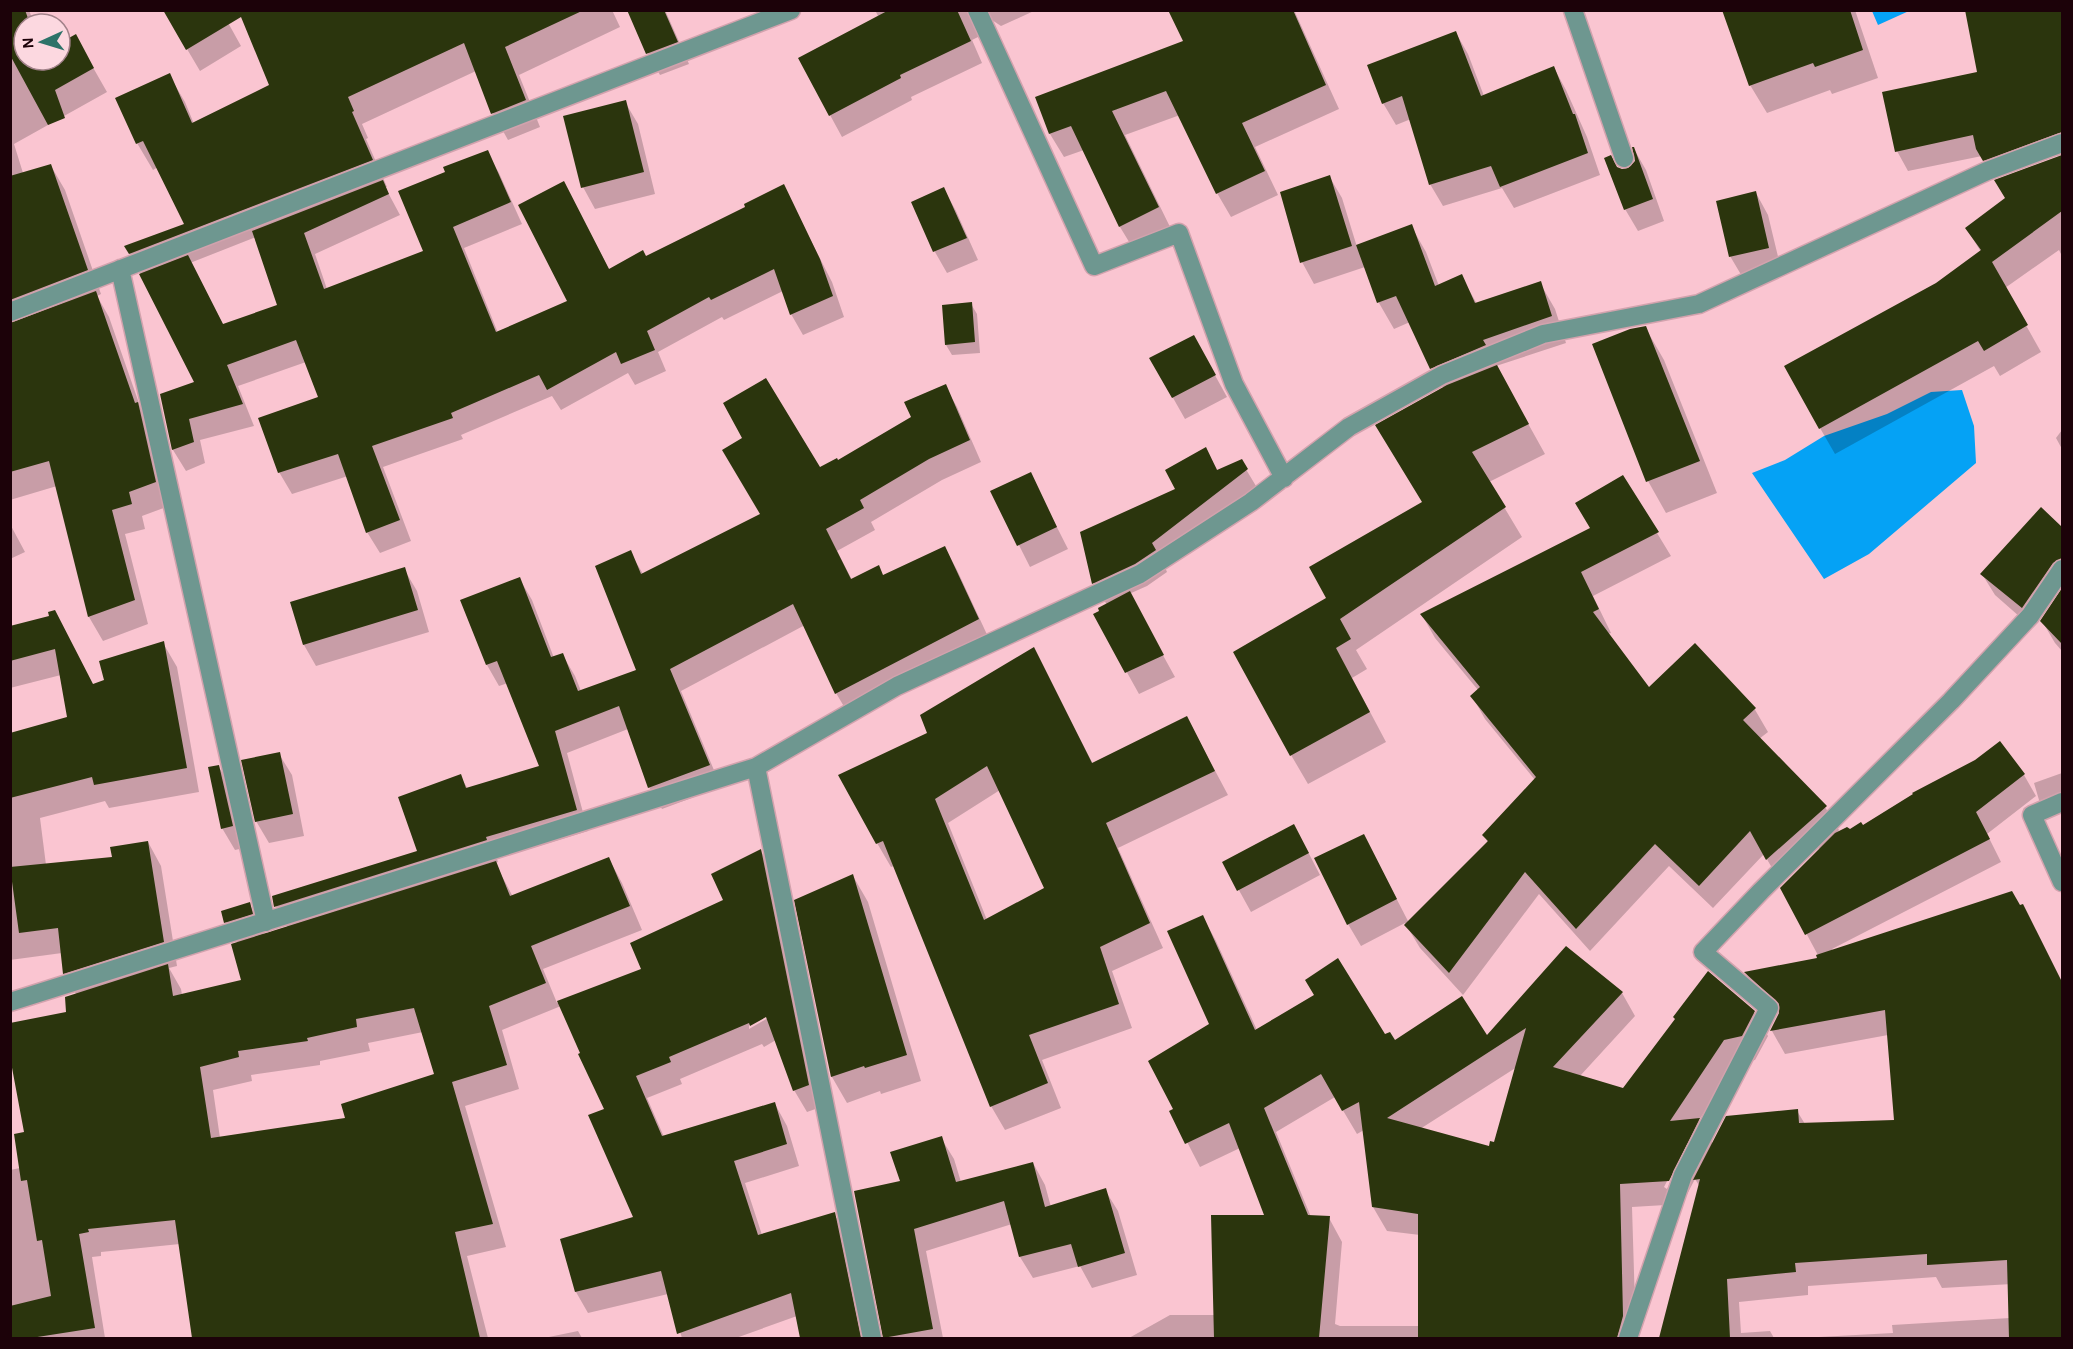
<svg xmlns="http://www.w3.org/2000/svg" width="2073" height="1349" font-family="'Alegreya Sans',sans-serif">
<rect width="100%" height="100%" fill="#fac5d1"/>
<path fill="#05a2f5" d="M1872,11H1909L1878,25Z
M1962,390L1974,426L1976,463L1869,554L1824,579L1752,473L1785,460L1824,436L1887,414L1931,392Z"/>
<path fill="#0003" fill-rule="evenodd" d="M10,10H29L34,24H24V60H60V45L75,36L107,92L14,144L23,173L51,166L65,190L101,294L97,296L109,317L142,412L151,428L169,506L142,516L145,529L125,534L148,624L103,641L89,617L57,486L10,500Z
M164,10H221L241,46L200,71Z
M365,10H612L620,27L519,75L540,127L508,140L493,113L476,71L362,124L368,138L366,139L387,187H385L400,215L315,254L327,289L425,252L447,173L487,152L499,173L522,224L464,248L498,333L569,301L564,183L610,271L645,258L747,208L783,186L832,282L844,317L803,335L791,314L783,291L724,320L722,317L658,352L666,371L635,385L628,373L561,410L552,396L461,435L463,439L383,467L411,541L380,553L367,532L348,476L292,494L279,472L320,398L306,362L238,386L254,426L200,440L205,463L186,471L173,450L161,395L196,383L130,253L186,225L158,167L153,170L137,143L169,75L185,102L194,124L271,86ZM256,237L279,306L224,326L190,263Z
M628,10H665L689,64L660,75L648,53Z
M875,10H1036L1001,26L992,20L984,22L978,31V37L972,40L982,63L911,97L912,100L842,137L830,115L879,18Z
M1170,10H1294L1339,109L1255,147L1278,195L1231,217L1217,193L1180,115L1125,135L1172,231L1134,250L1120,227L1084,150L1064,157L1050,134L1037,97L1185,42Z
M1724,10H1855L1878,78L1832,94L1830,90L1767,113L1750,85Z
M1966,10H2062V155L1989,167L1982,156L1908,171L1897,151L1978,73Z
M1456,33L1468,54L1484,96L1554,68L1566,90L1587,137L1600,175L1514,208L1502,188L1443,206L1430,184L1411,119L1396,125L1383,103Z
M625,102L638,124L655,194L595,209L583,187Z
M1635,151L1646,170L1664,221L1638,231L1625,209L1617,168L1622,171L1629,170L1636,161Z
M1329,176L1342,198L1357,247L1411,226L1426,252L1439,286L1461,276L1477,304L1540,283L1555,309L1566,343L1496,366L1545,454L1489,482L1522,537L1356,650L1367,669L1352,678L1386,742L1308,784L1291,755L1328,598L1423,503L1444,389L1410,322L1394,329L1379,303L1365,267L1314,284L1302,262L1282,193Z
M944,189L956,211L978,260L947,273L935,252L913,202Z
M1756,193L1768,215L1781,269L1743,278L1730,256Z
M2062,208V256L2059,250L2005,288L2041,352L2000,376L1994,366L1835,454L1820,428L1936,284L1981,252L1967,229L2044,218Z
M971,304L977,314L980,353L952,355L946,345Z
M1645,327L1664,360L1717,493L1666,513L1648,481Z
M1151,359H1206L1227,397L1185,419Z
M945,386L957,407L981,462L942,480L871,522L875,530L837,551L852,580L883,576L945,548L957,570L990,641L849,715L836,693L805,625L681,691L721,787L662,809L649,787L628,729L567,753L588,831L497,859L498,862L495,863L513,897L609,859L622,883L642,930L543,969L557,1003L643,970L725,900L761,851L773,873L821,1107L807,1112L794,1090L776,1040L764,1047L762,1044L680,1079L682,1084L647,1098L664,1137L775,1104L787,1126L799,1166L745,1183L762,1235L834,1214L847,1235L868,1338H801L797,1316L736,1338H682L668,1294L588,1313L576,1292L561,1240L636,1218L606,1110L561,1006L502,1030L519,1089L465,1106L506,1247L467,1256L488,1338H194L180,1244L101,1252V1256L92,1257L105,1338H10V1170L20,1168L26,1134L76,994L64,973L62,953L10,960V734L68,719L61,675L10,688V628L50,617L93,685L105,681L163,643L177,667L199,792L109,808L105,801L40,818L46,865L113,859L148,842L161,866L177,966L169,968L181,989L182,995L243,981L238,944L226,922L249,904L262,926L264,935L288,928L276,906L419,852L460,776L468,789L541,767L508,683L499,686L487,665L462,601L519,578L532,600L554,658L562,654L575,676L581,691L638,671L630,552L643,574L762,515L820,469L838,462L913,418ZM772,1012L773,1015L749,1029V1025ZM423,1032L436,1075L347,1119L220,1138L213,1090L252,1081L251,1075L320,1065V1061L370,1051L368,1043Z
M2062,430V449L2056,438Z
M1205,449L1218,471L1241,461L1259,491L1164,565L1167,572L1147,586L1129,594L1175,677L1139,694L1095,615L1107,605L1094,583L1177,490Z
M1030,474L1068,549L1030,567L992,492Z
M1623,477L1671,556L1593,596L1611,633L1608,634L1648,689L1754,708L1768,732L1759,739L1825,807L1839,830L1835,835L1862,827L1976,762L2000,743L2024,775L2036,796L1987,834L2001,862L1832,949L1833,951L2036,930L2062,982V1281L1942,1288L1936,1277L1808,1286V1295L1739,1302L1741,1333L1770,1331L1774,1338H1660L1700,1187L1695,1179L1682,1204L1632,1207L1636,1338H1129L1170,1315H1215L1267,1217L1240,1148L1200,1167L1171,1111L1176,1109L1211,1025L1203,917L1216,941L1257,1030L1385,1036L1394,1042L1487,1038L1622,993L1635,1016L1580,1076L1623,1090L1754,1012L1768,1036L1755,1060L1738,1063L1699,1120L1713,1144L1797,1111L1805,1124L1896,1121L1888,1035L1785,1054L1772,1031L1780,1014L1759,996L1746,973L1820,959L1782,888L1820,850L1819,848L1780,882L1764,854L1713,908L1669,866L1590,951L1539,894L1463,995L1420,948L1405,923L1361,946L1348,924L1375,857L1409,923L1488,843L1484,835L1535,780L1485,719L1472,696L1478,690L1435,638L1422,615L1591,529ZM1517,1067L1495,1144L1490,1148L1420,1129ZM1335,1097L1357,1134L1364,1130L1373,1207L1387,1231L1420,1235V1326H1340L1335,1324L1342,1242L1329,1218L1311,1217L1276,1132ZM1686,1144H1689L1667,1189L1664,1187Z
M10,524L25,552L10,559Z
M2061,527L2062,530V562L2020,617L1995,595L1982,574Z
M404,569L417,591L429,632L316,666L304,645L291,603Z
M2062,590V651L2055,643L2042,621Z
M1033,649L1093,764L1187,718L1228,795L1118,848L1163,948L1112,971L1132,1028L1042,1060L1061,1108L1005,1130L991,1106L894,866L891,867L877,843L929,734ZM1000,790L1046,888L987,920L948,823Z
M279,754L292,775L304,836L269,843L256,821Z
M219,767L231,788L244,848L235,850L222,828Z
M2062,773V803L2045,810L2039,800L2034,783Z
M1306,848L1320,875L1251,912L1224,863Z
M853,876L868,902L921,1081L881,1094L880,1091L847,1103L832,1077L796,901Z
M941,1138L954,1159L961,1182L1033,1163L1045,1185L1051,1207L1105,1190L1118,1211L1137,1275L1092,1288L1080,1266L1033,1278L1020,1257L1012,1224L926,1251L943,1338H884L855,1192L901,1182Z
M2062,1313V1338H1800L1893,1333L1892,1325L2010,1318V1315Z
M578,1331L582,1338H544Z"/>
<path fill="#2b350d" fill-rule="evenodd" d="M10,10H25L30,24H24V60H60V43L76,34L94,68L55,90L65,118L48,125L10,55Z
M163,10H584L505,47L526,100L491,114L464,43L348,97L354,111L352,112L373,160L129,254L124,246L184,224L143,141L136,144L115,98L170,73L192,123L269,85L241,17L186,50Z
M627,10H664L678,42L646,54Z
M889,10H957L971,41L900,75L901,78L829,116L798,58Z
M1168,10H1293L1326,85L1242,123L1265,171L1216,194L1166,91L1112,111L1159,207L1119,227L1071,126L1049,134L1035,97L1183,41Z
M1722,10H1850L1863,50L1815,67L1813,63L1749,86Z
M1965,10H2062V132L1983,161L1976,149L1973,135L1895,152L1882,92L1977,72Z
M1456,31L1481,96L1554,66L1573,114H1575L1588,153L1500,187L1491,166L1429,185L1402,96L1382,104L1367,65Z
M626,100L644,172L581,188L563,116Z
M1632,147H1634L1653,199L1624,210L1604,158L1611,155L1617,167L1622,169L1628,168L1635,161Z
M488,150L511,202L453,227L496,332L567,301L518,205L564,181L609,269L643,250L646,256L745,207L744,204L784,184L820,259L833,296L790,315L774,269L711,300L709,297L647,331L655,350L621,364L616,352L547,390L539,375L451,413L453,418L372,446L400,520L366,533L338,454L278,473L258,418L318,397L296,340L227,365L243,404L189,419L194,442L172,450L160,394L194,382L139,274L188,255L223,324L277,305L252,231L383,180L389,194L304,233L324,289L423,251L398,191L445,172L443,167Z
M2062,155V211L1992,262L2028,325L1984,351L1978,341L1819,429L1784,366L1936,283L1981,250L1965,228L2005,198L1994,180Z
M51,164L88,270L10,300V176Z
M1330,175L1352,246L1300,263L1280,192Z
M944,187L967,238L933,252L911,202Z
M1756,191L1769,248L1729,257L1716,201Z
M1412,224L1435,286L1462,274L1475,303L1541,281L1552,316L1483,340L1486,345L1430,369L1396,296L1377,303L1356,245Z
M96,291L135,403L138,402L156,482L129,492L132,504L112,510L135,600L88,617L49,461L10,472V323Z
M972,302L975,342L945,345L942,305Z
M1646,326L1700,461L1646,482L1592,344L1630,329Z
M1194,335L1216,375L1172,398L1149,358Z
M1497,365L1529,424L1472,452L1506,507L1340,619L1351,639L1336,648L1370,712L1290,756L1233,652L1326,598L1309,567L1422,502L1375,425L1447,385Z
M766,378L820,467L837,458L838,460L911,417L904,402L946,384L970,440L929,459L860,500L864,508L826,529L851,579L879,565L883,575L945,546L979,619L835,694L793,604L670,669L710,765L648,788L619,706L555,731L577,810L486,837L487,840L274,907L272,896L417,851L398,797L461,774L466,788L539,766L497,661L486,665L460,600L520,577L551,657L563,653L578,691L636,670L595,566L631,550L641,574L760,514L722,450L742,438L723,403Z
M1206,447L1217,470L1242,459L1248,469L1152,543L1156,550L1135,564L1092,584L1080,532L1175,489L1165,470Z
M1031,472L1057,527L1017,546L990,491Z
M1623,475L1659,532L1581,572L1599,609L1593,612L1649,687L1695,643L1756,708L1743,720L1827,806L1766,860L1750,831L1699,886L1655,844L1576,929L1525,872L1449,973L1404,925L1488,841L1482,835L1536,777L1470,696L1480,687L1420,614L1590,528L1575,503Z
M2041,507L2062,527V558L2053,563L2022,608L1980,574Z
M405,567L418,610L303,645L290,602Z
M2062,588V644L2040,621Z
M1130,591L1164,655L1125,673L1093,614L1099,611L1098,608Z
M55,610L93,684L104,680L99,661L164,641L187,768L94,785L92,777L10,798V733L67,717L55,649L10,661V626L49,616L48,612Z
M1034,647L1092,763L1187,716L1215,771L1106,823L1150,923L1100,947L1119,1004L1029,1035L1048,1083L990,1107L883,841L876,844L838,775L927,733L920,715ZM987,766L1044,888L984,920L935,799Z
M2000,741L2025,774L1976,812L1990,839L1805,935L1780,888L1835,833L1847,827L1850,829L1861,822L1863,825L1913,794L1912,793L1975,760Z
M280,752L293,814L255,822L241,760Z
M219,765L233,826L221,829L208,767Z
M1294,824L1309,853L1237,891L1222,862Z
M1364,834L1397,899L1347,925L1314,858Z
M148,841L164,942L63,974L58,928L19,933L10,867L112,857L110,847Z
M761,849L809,1085L793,1091L766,1017L750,1026L749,1023L669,1057L671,1062L636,1076L662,1136L775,1102L787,1144L734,1161L758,1235L835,1212L861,1338H800L791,1293L677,1334L661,1271L575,1292L560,1239L633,1217L588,1115L604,1109L578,1054L580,1053L557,1001L641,969L630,943L723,900L711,874Z
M609,857L630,906L531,946L546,983L489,1006L507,1065L452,1082L493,1224L455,1232L480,1338H192L175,1220L88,1229L89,1232L79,1234L95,1328L31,1338H10V1306L51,1296L42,1240L37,1241L27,1180L21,1181L14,1134L24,1132L10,1057V1023L66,1012L65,997L168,964L173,996L241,980L231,944L496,861L510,896ZM414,1008L434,1074L341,1104L345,1118L211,1138L200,1067L239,1057L238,1051L308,1041L307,1038L357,1027L356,1019Z
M853,874L907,1055L865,1068L864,1066L831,1077L794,900Z
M2012,891L2020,905L2023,904L2062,982V1338H2009L2007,1260L1927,1265V1254L1795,1263L1796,1272L1727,1279L1730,1338H1659L1700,1179L1693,1180L1726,1116L1798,1109L1799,1123L1894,1120L1885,1010L1770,1031L1779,1013V1004L1744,972L1817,958L1816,955Z
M250,902L253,914L224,923L221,911Z
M1203,915L1255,1030L1314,995L1305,980L1338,958L1385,1034L1390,1032L1395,1040L1462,996L1487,1035L1566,946L1623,992L1553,1067L1623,1088L1675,1019L1673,1017L1708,971L1755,1011L1742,1036L1724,1040L1670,1121L1700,1118L1669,1181L1620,1184L1623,1316L1617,1338H1418V1214L1372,1207L1359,1102L1342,1111L1321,1074L1264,1108L1308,1215L1330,1216L1319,1338H1214L1211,1215H1264L1229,1123L1185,1144L1169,1111L1173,1109L1148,1061L1209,1024L1167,931ZM1526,1028L1494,1142L1490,1141L1489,1146L1387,1118Z
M942,1136L956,1182L1033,1162L1045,1207L1106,1188L1125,1253L1078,1267L1071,1244L1019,1257L1004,1201L914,1229L933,1329L883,1338L854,1191L900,1181L890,1152Z"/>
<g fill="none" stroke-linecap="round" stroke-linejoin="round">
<g stroke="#d2a2ad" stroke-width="21">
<path id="street" d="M977,10L1094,266L1179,233L1234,384L1284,478
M1573,10L1624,158
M120,269L266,922
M10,312L791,10
M756,767L872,1338
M2062,802L2032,815L2062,882
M10,1002L756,767L897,686L1140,574L1251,502L1349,427L1442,375L1543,334L1699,304L1987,171L2062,143
M1628,1338L1683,1175L1769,1008L1703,952L1761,891L1951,701L2030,616L2062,569"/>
</g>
<use href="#street" stroke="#6e9790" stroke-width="18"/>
</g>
<rect width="2073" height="1349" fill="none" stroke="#1c0209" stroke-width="24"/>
<g transform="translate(42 42) rotate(266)"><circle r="28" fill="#fcd8e0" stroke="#a2828a" stroke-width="1.5"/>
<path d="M0-4.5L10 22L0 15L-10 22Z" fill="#2d7369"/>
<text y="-9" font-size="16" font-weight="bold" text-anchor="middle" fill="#1c0209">N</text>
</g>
</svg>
